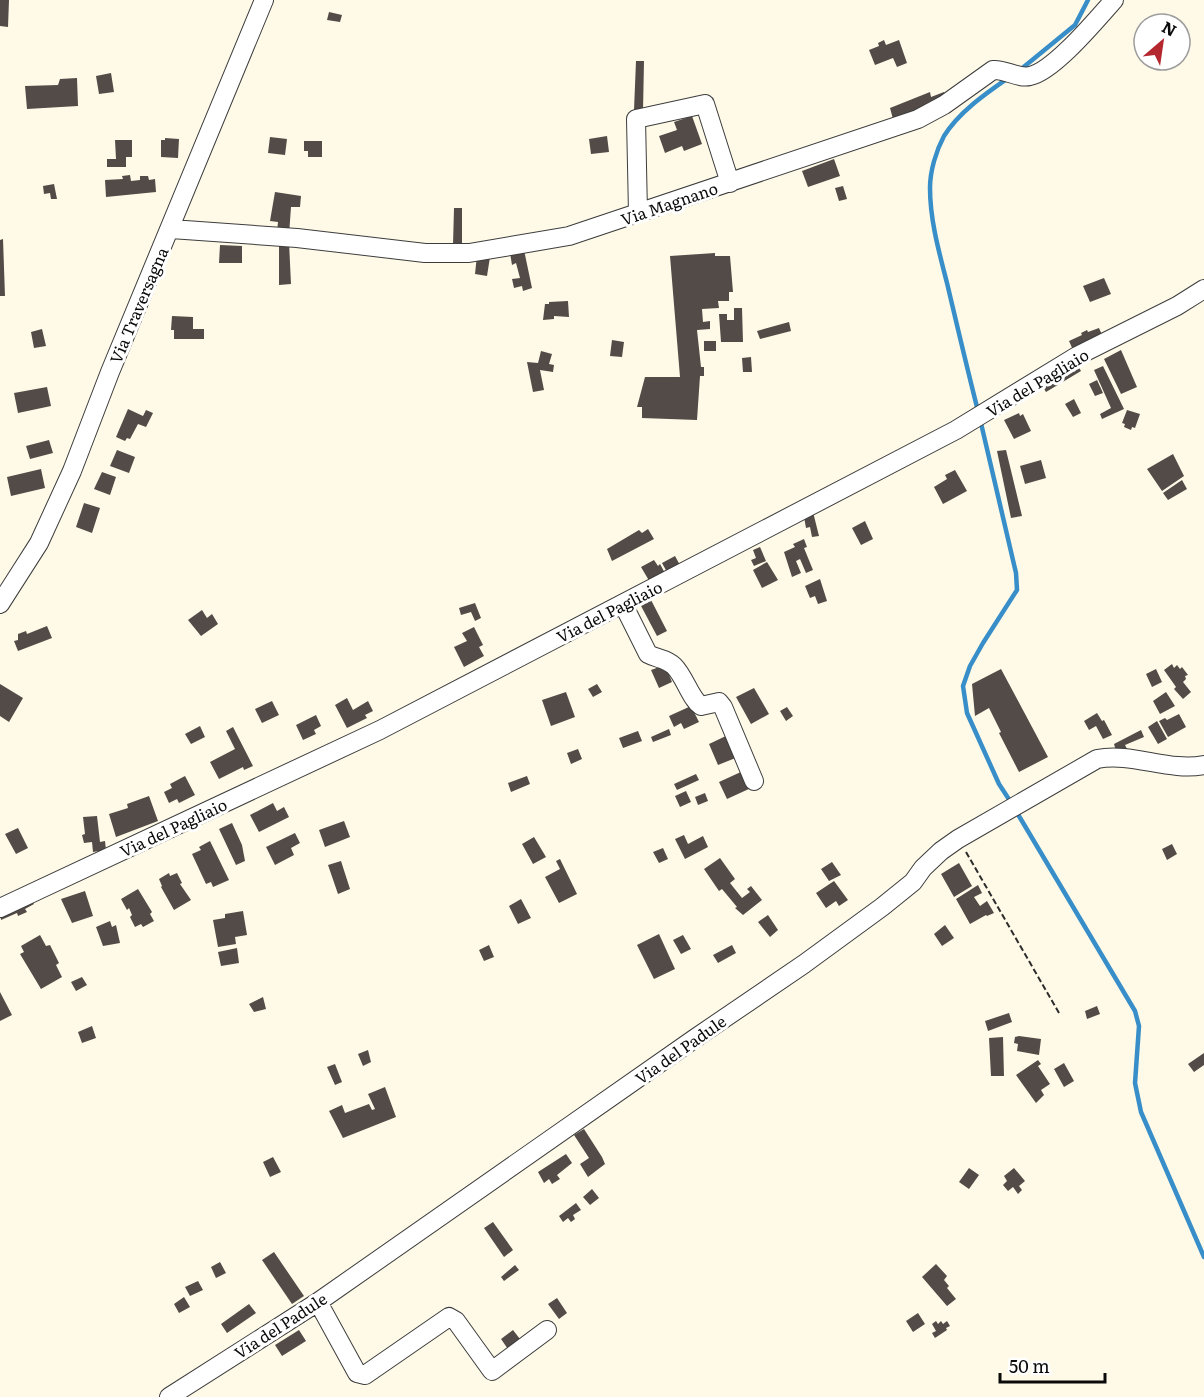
<svg xmlns="http://www.w3.org/2000/svg" width="1204" height="1397" font-family="Literata,serif">
<rect width="100%" height="100%" fill="#fefae7"/>
<g fill="none" stroke-linecap="round" stroke-linejoin="round">
<path stroke="#388ec8" stroke-width="4.5" d="M1020,70L1075,25L1088,0
M978,411C967,368 957,325 947,283C939,252 930,220 930,188C930,171 936,151 944,136C959,112 985,94 1008,78
M980,419L1016,573L1017,590L983,643L970,666L963,686L967,713L999,784L1012,804
M1016,811L1135,1011L1139,1026L1135,1083L1141,1112L1204,1257"/>
</g>
<path fill="#524b47" d="M0,0H9L8,27L0,26Z
M329,12L342,15L340,22L327,20Z
M884,40L886,45L899,40L907,63L897,67L893,58L875,65L869,50L879,46L878,43Z
M636,61H644L643,111L634,110Z
M111,73L114,92L99,94L96,76Z
M77,78L78,106L27,109L25,86L58,85L60,79Z
M930,92L931,97L944,92L946,99L893,119L890,108Z
M692,116L702,144L684,151L682,146L665,153L659,136L677,130L674,122Z
M607,136L609,152L591,154L589,139Z
M270,137L287,139L285,155L268,153Z
M165,138L179,139L178,158L161,157V140H165Z
M115,140H132V157H126V167H107V159H116Z
M304,141H322V157H308V151H304Z
M834,159L840,176L808,187L802,171Z
M130,175L131,181L140,180V176H148L149,180L155,179L156,192L106,197L105,180L123,179L122,176Z
M54,184L57,199H51L50,193L44,194L43,186Z
M843,186L847,199L839,201L835,188Z
M275,192L301,196L300,207H291L289,235L277,232L278,222L270,221Z
M454,208H462V246L453,245Z
M3,239L5,296H0V240Z
M279,242H289L291,284L279,285Z
M220,245L242,246V263H219Z
M524,250L532,288L523,291L522,286L514,288L512,279L520,278L516,263L512,265L510,253Z
M715,253V256H730L733,292H729V301H718L719,308L702,309L703,322L710,321V329L697,330L701,367H704V376H700L697,420L642,418V407H637L645,377H680L670,256Z
M477,255L490,257L487,276L475,274Z
M1104,278L1111,294L1090,302L1083,286Z
M568,301L569,317L554,316V319L543,320L545,304H549V302Z
M734,308H742L743,342H721L719,314H727V320H734Z
M172,316L193,317V329H204V339H174V330H171Z
M789,322L791,331L760,339L757,331Z
M1099,328L1103,337L1073,350L1069,341L1082,335L1081,333L1087,330L1088,332Z
M42,329L46,346L34,348L31,332Z
M612,340L624,342L622,357L610,356Z
M704,341H716V351H704Z
M1121,350L1137,387L1121,394L1104,359Z
M541,351L552,354L549,364L554,365L553,372L540,370L544,390L533,392L527,362L538,363Z
M751,357L752,372H743L742,358Z
M1074,359L1081,371L1046,392L1040,382Z
M1103,366L1124,409L1102,419L1100,414L1111,408L1094,370Z
M1097,380L1103,393L1095,396L1089,384Z
M47,387L51,406L18,413L14,393Z
M1074,399L1081,413L1073,417L1065,404Z
M128,409L143,416L146,410L153,413L146,427L138,424L130,439L127,438L125,441L116,437Z
M1127,410L1140,414L1135,428L1132,427L1131,430L1124,427L1125,424L1122,423Z
M1019,413L1020,416L1023,414L1031,431L1014,439L1004,420Z
M49,440L53,453L30,459L26,446Z
M117,450L135,457L129,473L110,466Z
M1006,450L1022,516L1011,518L997,451Z
M1173,454L1184,476L1162,491L1147,469Z
M1041,460L1046,478L1025,484L1020,466Z
M41,469L45,488L11,496L7,477Z
M955,470L967,491L943,504L934,487L947,479L945,475Z
M102,472L116,477L110,495L94,489Z
M1182,480L1187,489L1168,500L1163,493Z
M84,503L100,508L92,533L76,527Z
M813,512L819,536L812,537L810,527L806,528L804,517Z
M865,521L873,539L861,545L852,528Z
M648,529L654,539L612,561L607,549L639,530L642,533Z
M804,539L807,547L804,548L813,570L806,573L800,559L796,561L801,573L792,577L784,552L795,547L793,544Z
M760,547L766,561L754,566L751,560L756,558L753,550Z
M675,556L681,567L668,574L662,563Z
M654,560L658,566L660,564L666,575L651,584L641,567Z
M767,562L778,580L762,588L753,570Z
M820,579L827,601L818,604L815,596L810,598L805,586Z
M650,598L667,631L657,636L640,604Z
M475,603L481,618L475,621L471,612L461,615L459,608Z
M202,610L207,618L212,614L218,624L201,636L188,620Z
M47,626L52,638L18,651L14,641L18,640V634L26,631L27,634Z
M474,627L483,645L479,647L484,656L464,667L454,647L467,641L462,633Z
M1172,664L1174,668L1177,665L1180,669L1182,667L1188,675L1185,676L1186,679L1183,682L1191,692L1183,699L1174,689L1176,687L1164,670Z
M665,665L672,682L659,688L651,670Z
M1001,669L1048,757L1019,772L999,733L1001,732L989,708L975,716L972,684Z
M1156,669L1162,682L1152,687L1146,674Z
M0,684L23,698L9,722L0,716Z
M597,684L602,692L593,697L588,689Z
M754,688L769,714L751,724L736,697Z
M566,692L575,717L551,726L542,700Z
M1166,692L1175,706L1160,714L1153,701Z
M347,698L353,710L368,701L373,711L365,715L367,718L347,728L335,705Z
M272,701L279,715L262,723L255,709Z
M691,706L699,722L684,729L681,723L674,727L669,716Z
M787,707L793,716L786,721L780,711Z
M1097,713L1102,721L1104,720L1112,735L1103,739L1096,726L1089,730L1084,721Z
M1179,714L1186,727L1168,737L1159,721L1165,718L1167,720Z
M316,715L321,726L314,730L316,734L303,740L296,725Z
M1157,721L1167,739L1158,744L1148,727Z
M200,726L205,737L191,744L185,734Z
M233,727L253,766L244,770L243,767L219,779L210,762L235,749L226,731Z
M669,729L671,735L653,742L651,737Z
M1141,730L1144,737L1125,745L1127,749L1116,751L1114,744Z
M638,731L642,741L623,748L619,738Z
M728,735L738,757L718,765L709,744Z
M578,749L582,759L571,764L567,753Z
M743,771L751,788L727,799L719,782Z
M696,774L699,780L677,790L674,784Z
M185,776L195,795L179,803L177,799L169,803L164,792L172,788L170,784Z
M527,776L530,784L511,792L508,783Z
M686,791L691,802L680,807L675,796Z
M705,793L708,801L698,805L695,797Z
M149,796L158,821L116,837L109,814L128,808L127,804Z
M273,803L277,811L284,807L289,817L259,832L250,815Z
M97,816L100,842L105,841L106,850L93,852L92,842L84,843L82,835L85,834L83,817Z
M344,821L350,837L325,847L319,830Z
M232,823L242,845L245,861L236,865L219,829Z
M18,828L28,848L16,854L5,834Z
M295,833L300,843L291,848L294,855L275,865L266,847Z
M684,835L688,844L703,836L708,847L685,859L675,839Z
M534,837L546,857L533,864L522,844Z
M210,841L229,880L213,887L211,882L206,884L192,854L201,850L199,847Z
M1172,844L1177,854L1167,860L1162,849Z
M663,848L668,859L659,863L653,852Z
M720,858L735,879L730,883L742,898L750,892L747,889L751,886L762,900L743,915L735,908L737,907L722,889L719,891L704,869Z
M560,859L577,894L559,903L545,877L560,869L556,861Z
M341,861L350,889L338,894L328,865Z
M832,862L841,875L829,881L821,869Z
M959,863L972,886L954,897L941,874Z
M169,873L170,876L177,873L182,883L180,884L191,900L174,910L161,887L162,886L159,879Z
M834,881L848,900L839,906L836,901L826,908L816,893Z
M978,885L982,893L974,897L980,906L987,901L994,913L987,916L986,915L970,924L956,899Z
M138,889L152,912L150,914L154,921L143,927L141,924L135,927L130,917L132,915L129,908L127,910L121,899Z
M85,891L93,916L72,923L61,899Z
M30,897L34,904L25,909L27,912L18,916L17,913L1,920L0,912Z
M521,899L531,918L518,924L509,906Z
M243,911L247,935L235,937L236,944L218,947L213,920L225,918V914Z
M768,915L778,930L770,937L758,922Z
M110,921L112,927L116,925L120,943L103,946L96,927Z
M945,925L954,938L942,946L934,934Z
M659,934L675,969L654,979L637,945Z
M40,935L46,946L50,945L59,963L56,965L62,977L41,989L20,954L24,952L21,946Z
M683,935L691,949L681,954L673,940Z
M489,945L494,957L484,961L479,950Z
M732,945L736,953L718,963L713,955Z
M237,948L239,963L221,966L218,952Z
M82,977L87,985L76,991L71,982Z
M0,992L12,1015L0,1021Z
M263,997L266,1009L254,1012L249,1004Z
M1097,1006L1100,1014L1087,1019L1085,1011Z
M1009,1013L1012,1022L988,1031L985,1021Z
M92,1026L96,1038L82,1043L78,1032Z
M1019,1036L1041,1039L1039,1055L1017,1051L1018,1044L1014,1043L1015,1037Z
M1003,1037L1004,1076H991L989,1038Z
M368,1050L371,1062L363,1066L358,1054Z
M1204,1053V1065L1194,1072L1188,1064Z
M1038,1060L1041,1064L1038,1066L1050,1084L1041,1090L1044,1095L1036,1103L1016,1075Z
M1064,1063L1074,1081L1064,1087L1054,1069Z
M335,1064L342,1082L335,1085L327,1067Z
M385,1087L396,1117L343,1138L329,1111L342,1105L345,1113L369,1104L372,1110L375,1109L368,1094Z
M584,1129L602,1157L605,1164L588,1177L580,1164L589,1158L574,1135Z
M566,1154L572,1163L557,1175L560,1179L552,1184L549,1179L544,1183L538,1172Z
M273,1157L281,1172L270,1177L263,1162Z
M969,1168L979,1175L969,1189L959,1182Z
M1014,1168L1025,1181L1019,1186L1022,1190L1018,1194L1013,1187L1008,1191L1003,1185L1007,1181L1004,1176Z
M592,1189L599,1198L590,1205L583,1197Z
M576,1203L581,1210L573,1215L575,1219L571,1222L568,1218L563,1222L559,1216Z
M493,1222L513,1250L504,1257L484,1228Z
M274,1252L304,1296L292,1304L262,1260Z
M220,1262L226,1273L216,1278L211,1267Z
M936,1264L947,1276L944,1280L949,1286L947,1288L956,1299L947,1306L922,1277Z
M515,1265L519,1270L504,1281L501,1277Z
M198,1281L203,1290L190,1296L185,1287Z
M184,1297L190,1307L179,1313L174,1304Z
M557,1298L567,1313L559,1319L548,1304Z
M249,1304L256,1313L227,1333L221,1324Z
M918,1313L925,1324L913,1332L906,1321Z
M936,1321L938,1324L941,1321L943,1324L947,1321L950,1326L946,1328L947,1330L935,1338L932,1333L936,1331L932,1324Z
M299,1330L306,1341L282,1356L275,1345Z
M513,1330L523,1343L510,1352L501,1339Z"/>
<g fill="none" stroke-linecap="round" stroke-linejoin="round">
<g stroke="#3d3d3d" stroke-width="20">
<path id="minor" d="M638,213L636,119L705,104L730,183
M171,229L297,238L425,253H469L569,236L918,119L944,105L993,70C1006,69 1018,79 1030,76C1054,71 1097,19 1114,0
M0,604L39,543L72,471L110,372L264,0
M623,604L648,654C657,659 666,658 674,666C685,677 690,698 701,706L719,702L723,707L754,781
M0,908L380,730L956,430L1077,356L1177,306L1204,289
M318,1302L357,1373L365,1375L449,1317L456,1321L492,1371L547,1330
M169,1397L318,1302L694,1039L804,964L882,907L913,882L923,868L941,851L958,839L1097,759C1132,752 1169,772 1204,765"/>
</g>
<path stroke="#2c2c2c" stroke-width="2" stroke-dasharray="6 3" stroke-linecap="butt" d="M966,852L1059,1013"/>
<use href="#minor" stroke="#fff" stroke-width="18"/>
</g>
<g text-anchor="middle" dominant-baseline="central" stroke-width="6" stroke-linejoin="round" paint-order="stroke">
<g font-size="16" fill="#0a0a0a" stroke="#fff">
<text transform="translate(669 203) rotate(-19)">Via Magnano</text>
<text transform="translate(138 305) rotate(-67)">Via Traversagna</text>
<text transform="translate(1037 382) rotate(-31)">Via del Pagliaio</text>
<text transform="translate(609 611) rotate(-27)">Via del Pagliaio</text>
<text transform="translate(173 827) rotate(-25)">Via del Pagliaio</text>
<text transform="translate(680 1049) rotate(-35)">Via del Padule</text>
<text transform="translate(280 1325) rotate(-33)">Via del Padule</text>
</g>
</g>
<g transform="translate(1162 42) rotate(29)"><circle r="28" fill="#ffffff" stroke="#9d9d9d" stroke-width="1.5"/>
<path d="M0-4.5L10 22L0 15L-10 22Z" fill="#b4272e"/>
<text y="-9" font-size="16" font-weight="bold" text-anchor="middle" fill="#0a0a0a">N</text>
</g>
<path d="M1000 1373v9h105v-9" fill="none" stroke="#0a0a0a" stroke-width="3"/>
<text x="1009" y="1373" font-size="18" fill="#0a0a0a" stroke="#ffffff" stroke-width="4.5" paint-order="stroke">50 m</text>
</svg>
